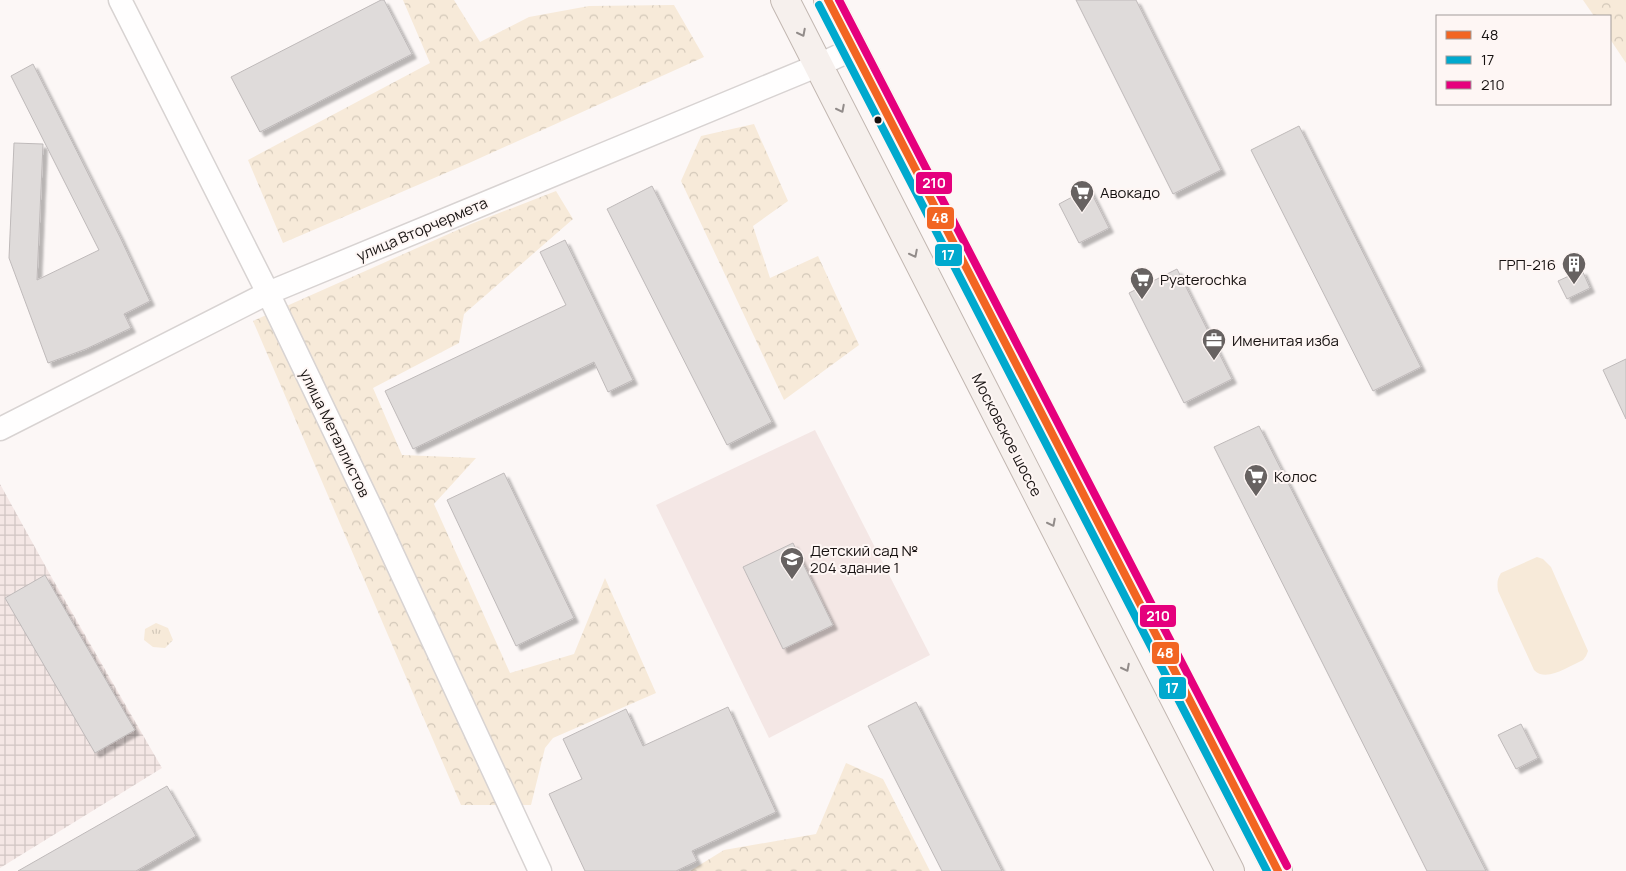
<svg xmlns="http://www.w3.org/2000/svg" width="1626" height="871" font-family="Manrope,sans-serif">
<defs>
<pattern id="industrial-grid" width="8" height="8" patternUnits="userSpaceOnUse" patternTransform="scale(1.25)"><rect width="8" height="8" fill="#f4e7e5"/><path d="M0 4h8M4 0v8" fill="none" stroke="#d0c5c3"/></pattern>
<pattern id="grass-tufts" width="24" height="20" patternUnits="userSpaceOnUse" patternTransform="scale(1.25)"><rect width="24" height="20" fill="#f7ead9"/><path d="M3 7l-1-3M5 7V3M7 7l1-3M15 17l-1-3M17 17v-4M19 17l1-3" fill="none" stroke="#d3c8b9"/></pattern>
<pattern id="forest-crowns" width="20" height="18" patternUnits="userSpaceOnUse" patternTransform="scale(1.25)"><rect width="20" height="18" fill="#f7ead9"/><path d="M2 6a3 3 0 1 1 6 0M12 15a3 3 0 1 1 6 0" fill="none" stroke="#d3c8b9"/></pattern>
<filter id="shadow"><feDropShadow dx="4.5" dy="4.5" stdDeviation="1" flood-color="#0004"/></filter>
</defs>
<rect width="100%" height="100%" fill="#fcf7f6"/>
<path fill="#f4e7e5" d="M815,430L930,655L769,738L656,505Z"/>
<path fill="url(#industrial-grid)" d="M0,484L52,578L162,768L0,868Z"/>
<path fill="url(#grass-tufts)" d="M156,623L168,628L173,640L165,648L153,647L144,640L145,629Z"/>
<path fill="url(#forest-crowns)" d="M403,0H454L480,42L529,17L589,6L674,5L704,57L469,163L283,243L248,160L430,63Z
M1583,0H1626V63L1610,39V16H1594Z
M754,124L788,201L753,226L770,278L818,256L859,345L784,400L681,181L701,136Z
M556,191L573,219L464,314L459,343L373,388L402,455L476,458L434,504L510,673L574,654L605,578L656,693L553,738L545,748L531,805H461L253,321L471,224Z
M846,763L883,779L930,871H690L724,850L816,834Z"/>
<path fill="#f7ead9" d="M1537,557L1543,559L1551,567L1588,651L1586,656L1583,660C1569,666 1546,683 1534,670L1498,591C1497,584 1497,579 1501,573Z"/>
<path fill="#dfdbda" stroke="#bfbaba" filter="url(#shadow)" d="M381,0H384L412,54L260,132L231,77Z
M1076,0H1136L1221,170L1173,194Z
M33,64L120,237L150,301L124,314L131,328L86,349L48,363L9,258L14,143L43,144L37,280L99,250L11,76Z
M1299,126L1421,367L1373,391L1251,150Z
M652,186L772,422L727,445L607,209Z
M1089,188L1109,228L1079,243L1059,204Z
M565,240L633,380L608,392L594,362L413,449L385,391L566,305L540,252Z
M1177,269L1232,379L1184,403L1129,293Z
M1582,270L1590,288L1567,299L1558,281Z
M1626,359V419L1603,370Z
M1259,426L1486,871H1427L1214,447Z
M504,473L574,618L516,646L447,500Z
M793,543L833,625L783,649L743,567Z
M45,575L135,730L95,753L5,598Z
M916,702L1002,871H942L868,726Z
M728,707L776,812L692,851L697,861L676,871H585L549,794L582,779L563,739L626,709L643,746Z
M1521,724L1538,758L1516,769L1498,735Z
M167,786L196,836L136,871H18Z"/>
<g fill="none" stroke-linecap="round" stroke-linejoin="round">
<g stroke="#d8d3d2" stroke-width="25">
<path id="minor" d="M120,0L268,293L374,514L540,871
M0,429L268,293L819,65L853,49"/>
</g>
<g stroke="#c2b7b1" stroke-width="30">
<path id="primary" d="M785,0L1230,871
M828,0L1278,871"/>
</g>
<use href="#minor" stroke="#fffefe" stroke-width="22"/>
<use href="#primary" stroke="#f6f0ed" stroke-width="28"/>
<g stroke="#fef6f4" stroke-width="11">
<path id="bus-1" d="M828,0L1278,871"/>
</g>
<g stroke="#fef6f4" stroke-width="11">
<path id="bus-2" d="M819,5L1267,871"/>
</g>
<g stroke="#fef6f4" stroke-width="11">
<path id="bus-3" d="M839,0L1287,866"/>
</g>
<use href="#bus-1" stroke="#f26522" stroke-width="8"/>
<use href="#bus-2" stroke="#00a9ce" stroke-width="8"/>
<use href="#bus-3" stroke="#e5007d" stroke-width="8"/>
</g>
<defs><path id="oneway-chevron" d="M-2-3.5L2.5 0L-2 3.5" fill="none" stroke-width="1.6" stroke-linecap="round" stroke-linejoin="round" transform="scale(1.25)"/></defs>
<g stroke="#928c8a">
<use href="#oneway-chevron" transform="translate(802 33) rotate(63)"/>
<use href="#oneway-chevron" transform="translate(841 109) rotate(63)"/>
<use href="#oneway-chevron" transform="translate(914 254) rotate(63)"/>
<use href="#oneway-chevron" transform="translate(1052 523) rotate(63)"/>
<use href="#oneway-chevron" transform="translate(1126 668) rotate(63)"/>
</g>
<defs>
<g id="supermarket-pin" transform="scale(1.25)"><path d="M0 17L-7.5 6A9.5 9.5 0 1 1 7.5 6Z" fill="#676261" stroke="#fef6f4"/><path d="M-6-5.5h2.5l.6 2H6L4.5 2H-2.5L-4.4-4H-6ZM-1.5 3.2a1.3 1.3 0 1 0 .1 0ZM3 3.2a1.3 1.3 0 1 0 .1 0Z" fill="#fff"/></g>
<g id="building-pin" transform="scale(1.25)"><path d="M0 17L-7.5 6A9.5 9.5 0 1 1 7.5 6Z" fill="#676261" stroke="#fef6f4"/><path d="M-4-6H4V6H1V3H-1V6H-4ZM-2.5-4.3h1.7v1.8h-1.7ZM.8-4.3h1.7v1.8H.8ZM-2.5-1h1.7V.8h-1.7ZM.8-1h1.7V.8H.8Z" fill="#fff"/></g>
<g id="office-pin" transform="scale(1.25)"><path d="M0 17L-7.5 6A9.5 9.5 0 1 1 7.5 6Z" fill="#676261" stroke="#fef6f4"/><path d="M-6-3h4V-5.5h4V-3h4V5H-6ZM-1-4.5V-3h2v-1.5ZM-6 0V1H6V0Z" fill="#fff"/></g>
<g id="school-pin" transform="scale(1.25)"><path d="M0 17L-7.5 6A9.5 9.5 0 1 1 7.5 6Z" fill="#676261" stroke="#fef6f4"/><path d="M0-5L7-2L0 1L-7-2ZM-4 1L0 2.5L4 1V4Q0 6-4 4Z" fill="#fff"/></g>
</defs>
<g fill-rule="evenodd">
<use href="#supermarket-pin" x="1082" y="192"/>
<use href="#building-pin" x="1574" y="264"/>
<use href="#supermarket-pin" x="1142" y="279"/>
<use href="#office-pin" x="1214" y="340"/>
<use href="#supermarket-pin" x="1256" y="476"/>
<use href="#school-pin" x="792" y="559"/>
</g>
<circle fill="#171211" stroke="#fef6f4" stroke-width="2" cx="878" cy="120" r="4.5"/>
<g text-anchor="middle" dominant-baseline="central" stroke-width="4" stroke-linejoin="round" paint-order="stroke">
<g font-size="15" fill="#171211" stroke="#fef6f4" text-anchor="start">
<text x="1100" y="192">Авокадо</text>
<text x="1556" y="264" text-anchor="end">ГРП-216</text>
<text x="1160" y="279">Pyaterochka</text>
<text x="1232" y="340">Именитая изба</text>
<text x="1274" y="476">Колос</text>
<text x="810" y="550">Детский сад №<tspan x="810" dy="17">204 здание 1</tspan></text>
</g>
<g font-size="15" fill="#171211" stroke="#fef6f4">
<text transform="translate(422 229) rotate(-23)">улица Вторчермета</text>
<text transform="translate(335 433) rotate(64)">улица Металлистов</text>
<text transform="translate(1007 435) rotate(63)">Московское шоссе</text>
</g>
</g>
<g stroke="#fef6f4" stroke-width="2">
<rect x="915" y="171" width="38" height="24" rx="5" fill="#e5007d"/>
<rect x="926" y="206" width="29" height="24" rx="5" fill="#f26522"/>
<rect x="934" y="243" width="29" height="24" rx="5" fill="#00a9ce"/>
<rect x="1139" y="604" width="38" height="24" rx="5" fill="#e5007d"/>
<rect x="1151" y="641" width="29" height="24" rx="5" fill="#f26522"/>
<rect x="1158" y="676" width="29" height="24" rx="5" fill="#00a9ce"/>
</g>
<g font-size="14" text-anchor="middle" font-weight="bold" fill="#fff">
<text x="934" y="188">210</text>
<text x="940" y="223">48</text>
<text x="948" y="260">17</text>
<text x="1158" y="621">210</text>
<text x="1165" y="658">48</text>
<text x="1172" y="693">17</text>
</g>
<rect x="1436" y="15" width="175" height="90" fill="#fef6f4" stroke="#a29b99"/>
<rect x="1446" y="31" width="25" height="8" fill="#f26522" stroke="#a29b99"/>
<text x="1481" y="40" font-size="15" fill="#171211">48</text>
<rect x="1446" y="56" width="25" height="8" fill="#00a9ce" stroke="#a29b99"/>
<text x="1481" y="65" font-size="15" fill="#171211">17</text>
<rect x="1446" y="81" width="25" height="8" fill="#e5007d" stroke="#a29b99"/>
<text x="1481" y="90" font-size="15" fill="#171211">210</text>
</svg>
